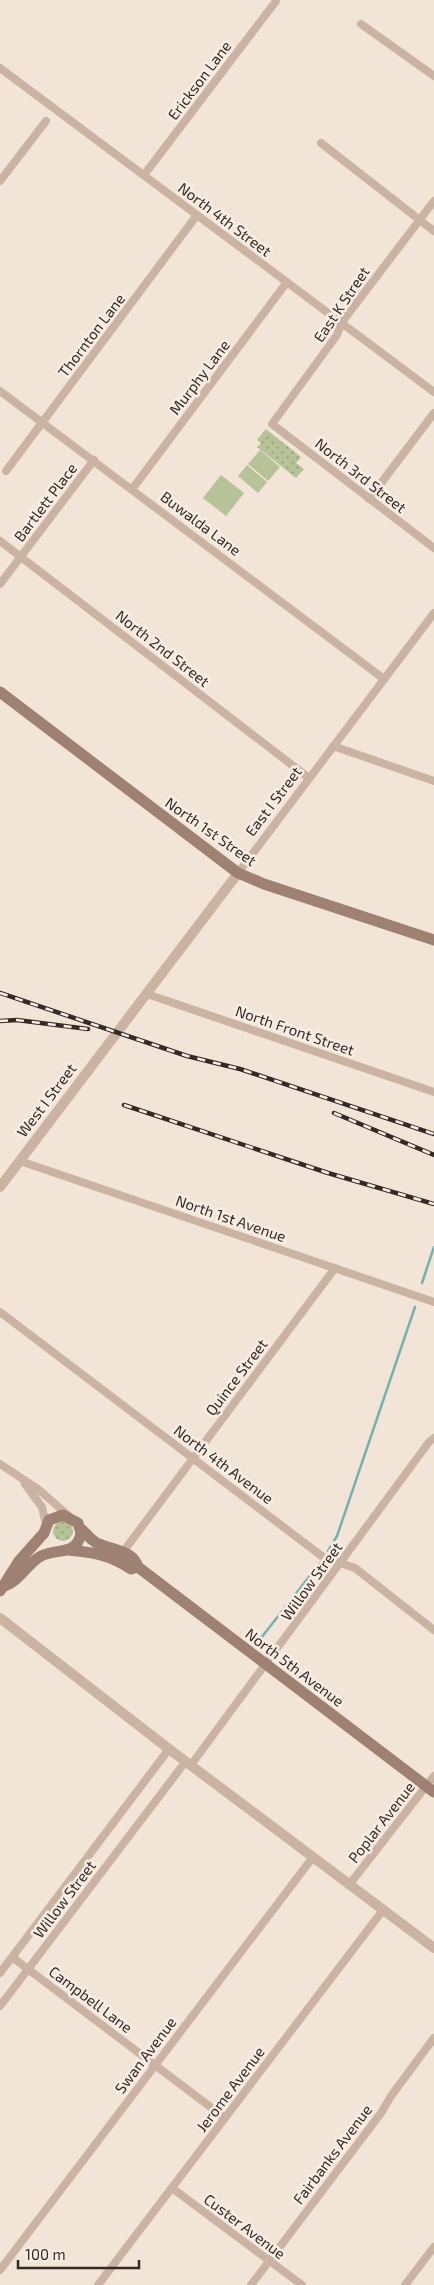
<svg xmlns="http://www.w3.org/2000/svg" width="434" height="2285" font-family="'Exo 2',sans-serif">
<defs>
<pattern id="grass-dots" width="8" height="8" patternUnits="userSpaceOnUse" patternTransform="scale(1.25)"><rect width="8" height="8" fill="#b6c297"/><path d="M2 2h.1M6 6h.1" fill="none" stroke="#959e7b" stroke-width="1.8" stroke-linecap="round"/></pattern>
</defs>
<rect width="100%" height="100%" fill="#f2e4d7"/>
<path fill="url(#grass-dots)" d="M266,429L301,457L296,463L304,469L296,478L257,447L261,443L257,440Z
M53 1531a10 10 0 1 1 20 0a10 10 0 1 1-20 0Z"/>
<path fill="#b6c297" d="M260,450L280,467L268,481L248,464Z
M247,465L267,482L258,493L238,476Z
M221,475L244,493L226,516L203,498Z"/>
<g fill="none" stroke-linecap="round" stroke-linejoin="round">
<path stroke="#75b1b0" stroke-width="2.5" d="M422,1283L434,1247
M328,1551L337,1536L415,1307
M261,1638L320,1563"/>
<path stroke="#cbb3a3" stroke-width="8" d="M361,24L434,76
M0,68L434,392
M321,143L434,231
M144,175L276,1
M0,181L46,121
M434,201L342,322L337,335L272,424L434,548
M0,391L384,679
M6,471L197,215
M133,488L287,282
M369,499L434,413
M0,541L309,778
M0,584L94,460
M333,746L434,781
M238,873L434,613
M147,994L434,1092
M20,1161L434,1302
M0,1312L323,1557L355,1568L434,1630
M0,1464L38,1489L69,1516
M25,1484L42,1507L46,1525
M123,1552L335,1268
M191,1765L429,1442L434,1438
M349,1885L434,1776
M12,1957L225,2118
M0,1973L169,1749
M0,2006L186,1761
M172,2188L302,2285
M0,2270L313,1857
M98,2285L383,1910
M251,2285L381,2113L391,2096L434,2038
M405,2285L434,2247"/>
<path stroke="#cbb3a3" stroke-width="10" d="M0,1187L238,873
M0,1618L169,1749L434,1948"/>
<path stroke="#9f8174" stroke-width="11" d="M0,692L238,873L264,884L434,940
M80,1528C85,1532 89,1538 95,1542C109,1550 133,1549 138,1567L434,1792
M68,1550C92,1552 110,1555 131,1569L138,1567
M0,1591L19,1561L44,1533L49,1520L63,1515L78,1523L81,1533C77,1556 57,1548 41,1556C27,1564 20,1580 5,1586"/>
<g stroke="#352925" stroke-width="4.5">
<path id="rail" d="M0,993L187,1056L240,1069L434,1134
M0,1021L17,1020L88,1029
M124,1105L328,1173L434,1204
M334,1113L434,1155"/>
</g>
<use href="#rail" stroke="#faeee4" stroke-width="2.5" stroke-dasharray="8" stroke-linecap="butt"/>
</g>
<g text-anchor="middle" dominant-baseline="central" stroke-width="5" stroke-linejoin="round" paint-order="stroke">
<g font-size="15" fill="#352925" stroke="#faeee4">
<text transform="translate(199 80) rotate(-53)">Erickson Lane</text>
<text transform="translate(225 219) rotate(37)">North 4th Street</text>
<text transform="translate(341 304) rotate(-56)">East K Street</text>
<text transform="translate(91 335) rotate(-53)">Thornton Lane</text>
<text transform="translate(199 377) rotate(-53)">Murphy Lane</text>
<text transform="translate(361 475) rotate(38)">North 3rd Street</text>
<text transform="translate(45 502) rotate(-53)">Bartlett Place</text>
<text transform="translate(201 523) rotate(37)">Buwalda Lane</text>
<text transform="translate(163 648) rotate(38)">North 2nd Street</text>
<text transform="translate(273 801) rotate(-53)">East I Street</text>
<text transform="translate(211 831) rotate(35)">North 1st Street</text>
<text transform="translate(295 1030) rotate(19)">North Front Street</text>
<text transform="translate(46 1100) rotate(-53)">West I Street</text>
<text transform="translate(231 1218) rotate(19)">North 1st Avenue</text>
<text transform="translate(236 1377) rotate(-53)">Quince Street</text>
<text transform="translate(224 1464) rotate(37)">North 4th Avenue</text>
<text transform="translate(311 1581) rotate(-54)">Willow Street</text>
<text transform="translate(295 1667) rotate(37)">North 5th Avenue</text>
<text transform="translate(381 1822) rotate(-52)">Poplar Avenue</text>
<text transform="translate(64 1899) rotate(-53)">Willow Street</text>
<text transform="translate(91 1999) rotate(37)">Campbell Lane</text>
<text transform="translate(145 2055) rotate(-53)">Swan Avenue</text>
<text transform="translate(230 2089) rotate(-53)">Jerome Avenue</text>
<text transform="translate(332 2154) rotate(-53)">Fairbanks Avenue</text>
<text transform="translate(245 2226) rotate(37)">Custer Avenue</text>
</g>
</g>
<path d="M18 2260v8h121v-8" fill="none" stroke="#352925" stroke-width="2.5"/>
<text x="25" y="2260" font-size="15" fill="#352925" stroke="#faeee4" stroke-width="4" paint-order="stroke">100 m</text>
</svg>
